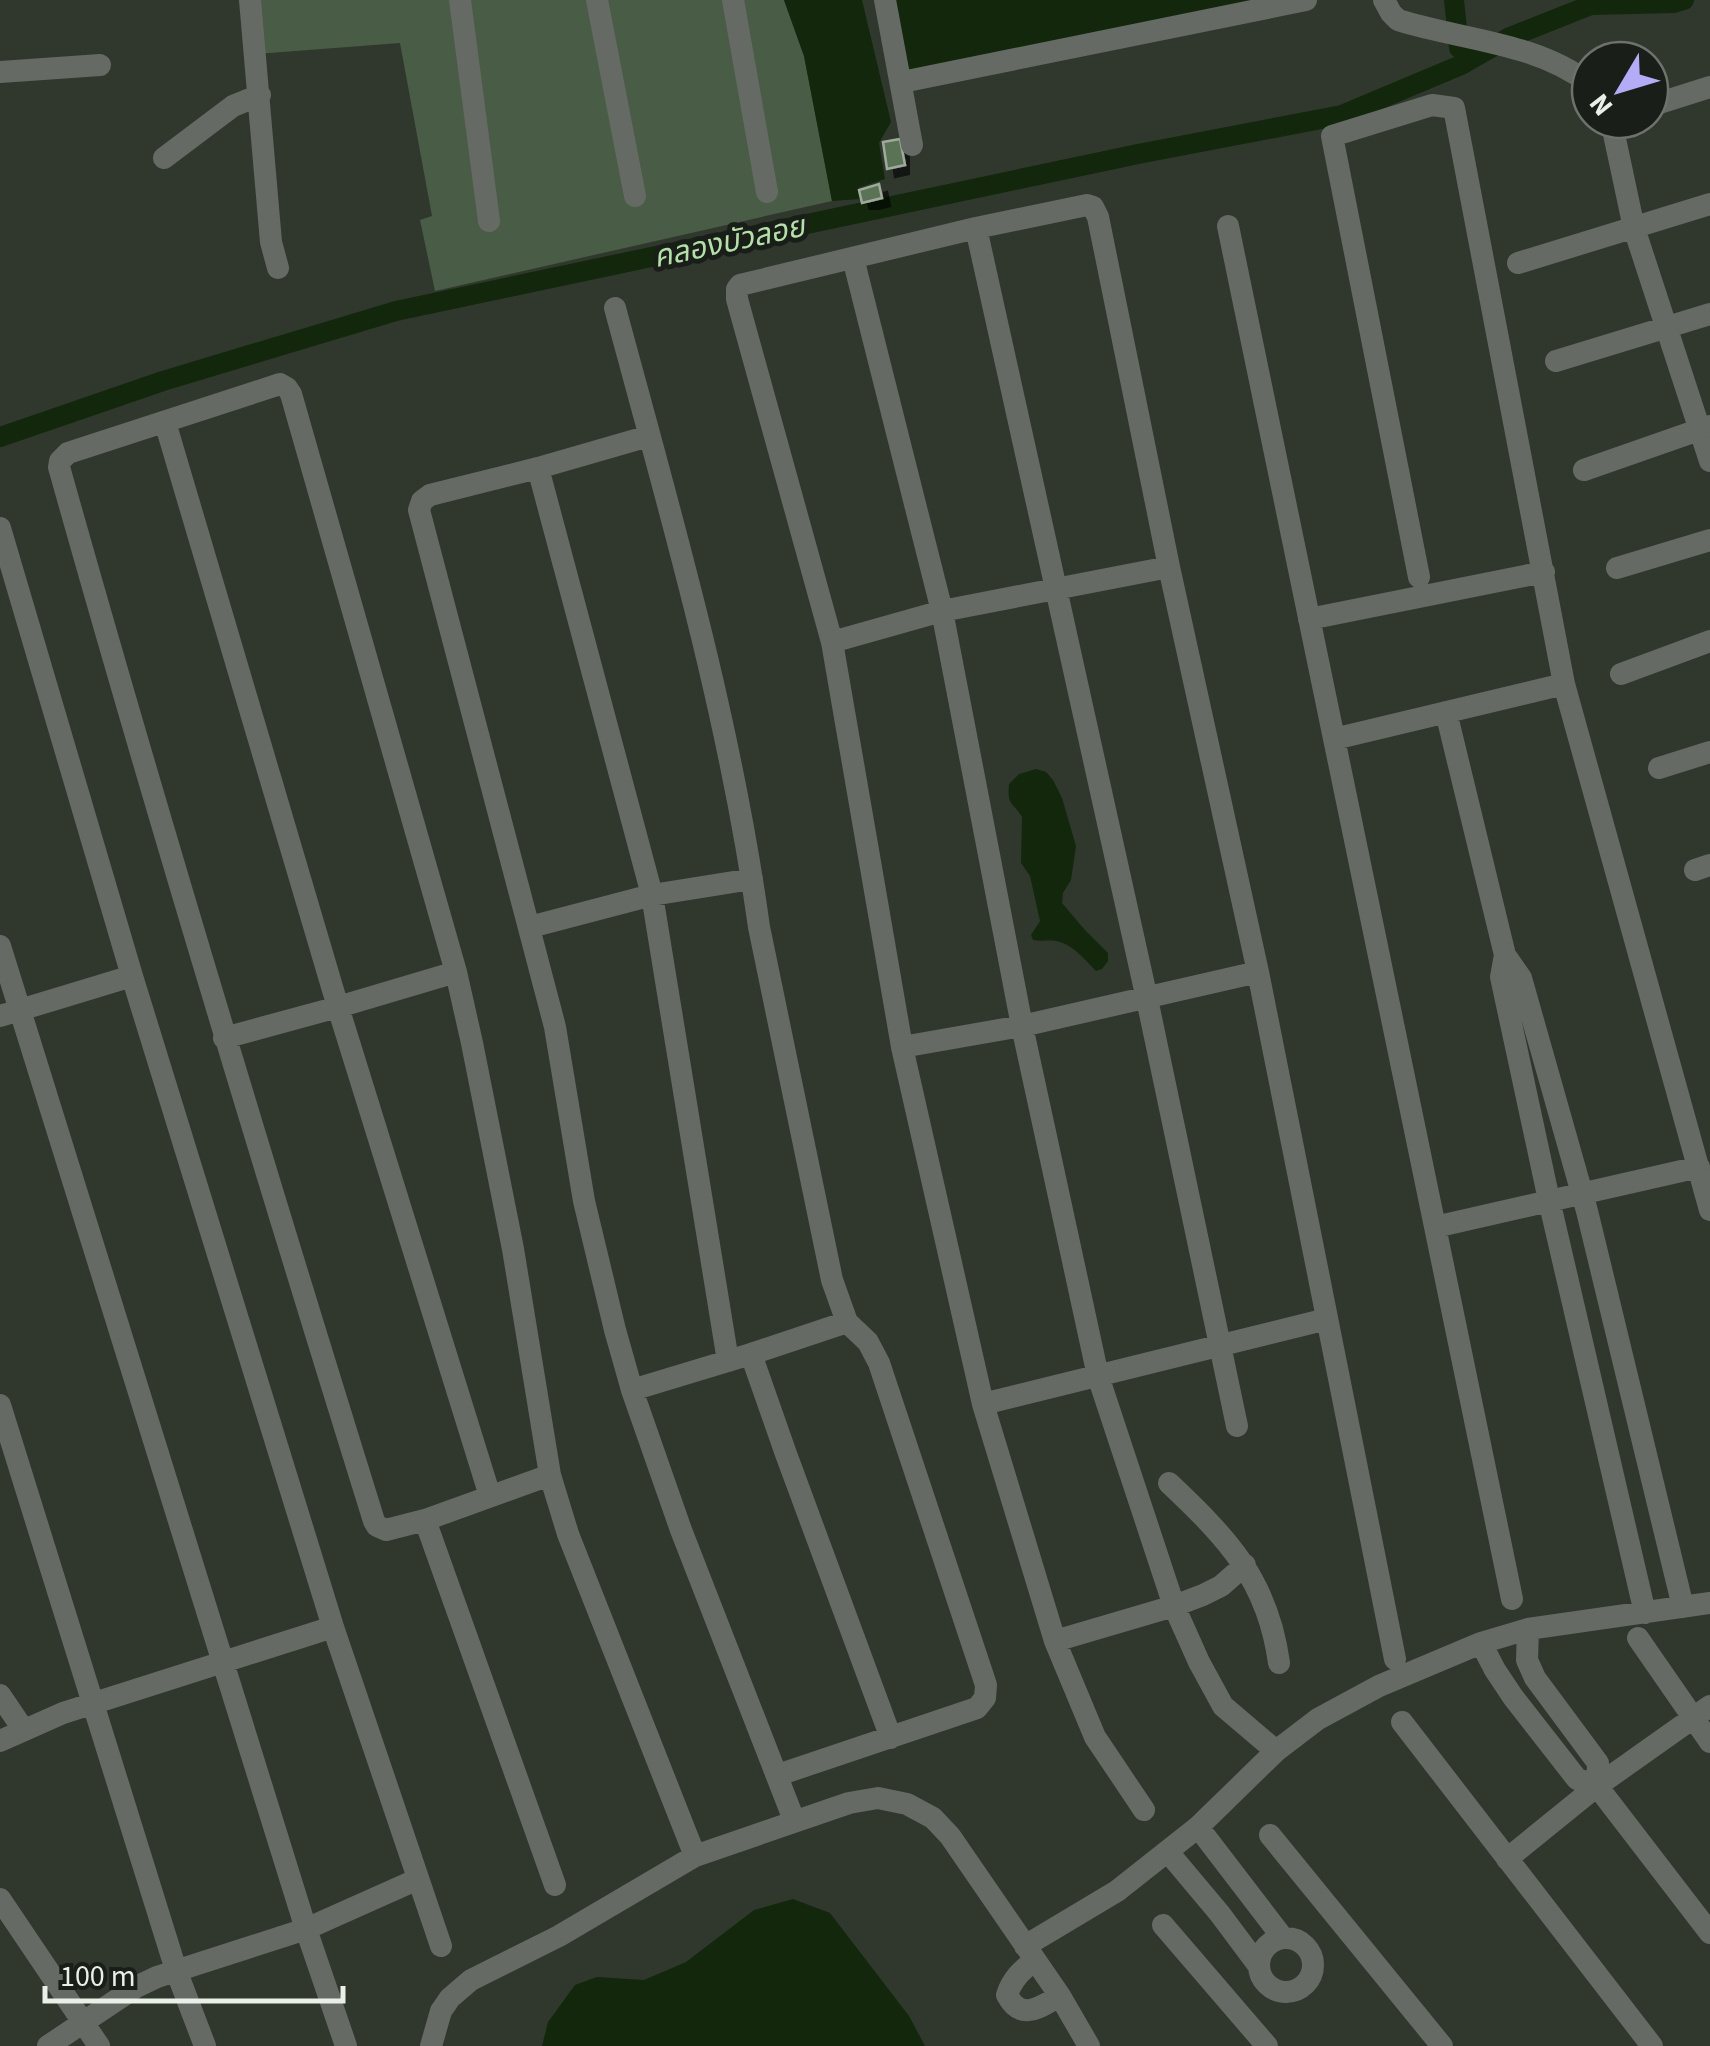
<svg xmlns="http://www.w3.org/2000/svg" width="1710" height="2046" font-family="'Source Sans 3','Noto Sans Thai',sans-serif">
<defs>
<filter id="shadow"><feDropShadow dx="8" dy="8" stdDeviation="0" flood-color="#0009"/></filter>
</defs>
<rect width="100%" height="100%" fill="#30382d"/>
<path fill="#495c45" d="M250,0H784L804,56L832,201L435,291L420,220L432,216L400,43L256,54Z"/>
<path fill="#12270c" d="M784,0H862L891,122L879,143L885,179L858,188L860,199L832,201L804,56Z
M895,0H1280L910,75Z
M1036,769L1046,772L1053,780L1062,798L1076,846L1071,880L1063,893L1062,903L1085,930L1108,953V961L1102,969L1096,971C1086,961 1074,946 1060,942C1051,939 1041,942 1033,940L1031,935L1040,921L1030,876L1021,863L1022,817C1012,801 1007,806 1009,784L1019,774Z
M793,1899L830,1913L909,2016L925,2046H542L548,2022L575,1985L597,1977L644,1980L686,1962L754,1910Z"/>
<g fill="none" stroke-linecap="round" stroke-linejoin="round">
<path stroke="#12270c" stroke-width="20" d="M1454,0L1459,48
M0,437L163,381L396,311L1138,154L1342,115L1461,65L1510,37L1591,5L1674,3L1684,0"/>
</g>
<path fill="#5a7354" stroke="#9fa99c" stroke-width="2.5" filter="url(#shadow)" d="M900,139L905,165L887,169L883,142Z
M879,184L882,198L862,203L859,190Z"/>
<g fill="none" stroke-linecap="round" stroke-linejoin="round">
<path stroke="#666a65" stroke-width="22" d="M250,0L271,242L278,268
M460,0L489,221
M597,0L635,196
M733,0L767,192
M885,0L912,145
M1384,0L1391,13L1398,20C1461,40 1536,42 1590,84
M0,72L100,65
M902,82L1306,0
M1650,106L1710,87
M1611,120L1634,228L1710,461
M164,158L233,106L260,95
M1228,226L1512,1599
M976,228L1147,999L1237,1426
M853,258L942,611L1022,1026L1098,1376L1174,1606L1199,1662L1223,1706L1276,1751
M1518,263L1710,204
M615,308C670,512 730,717 759,927L832,1280L847,1322L868,1342L879,1363L986,1685L985,1698L977,1708L778,1775
M1556,361L1710,314
M165,422L338,1007L490,1496
M649,436L538,468L430,495L422,501L419,510L555,1027L584,1201L615,1330L632,1390L681,1530L794,1820
M538,468L652,895L728,1361
M1584,470L1710,426
M0,528L132,976L333,1627L441,1946
M1617,568L1710,540
M1419,577L1332,136L1432,105L1454,108L1564,684L1710,1210
M1309,619L1544,572
M832,642L942,611L1169,567
M1621,674L1710,641
M1446,712L1505,955
M1334,739L1564,684
M1659,768L1710,752
M1695,870L1710,865
M530,927L652,895L752,879
M0,946L306,1929L346,2046
M0,1016L132,976
M224,1038L338,1007L456,972
M902,1047L1022,1026L1258,972
M1435,1227L1699,1167
M751,1354L786,1454L891,1738
M632,1390L751,1354L847,1322
M983,1404L1327,1319
M0,1405L176,1970L205,2046
M550,1475L425,1520L386,1530L377,1526L374,1521C265,1171 158,820 59,467L60,461L68,453L280,384L287,388L291,394L456,972L472,1043L513,1249L550,1475L568,1534L695,1856
M1169,1483C1227,1538 1268,1580 1279,1663
M425,1520L555,1885
M1645,1613L1549,1200L1501,977L1505,955L1521,978L1587,1211L1683,1607
M1528,1629L1527,1660L1535,1678L1598,1763L1597,1786
M1638,1638L1710,1742
M1055,1641L1174,1606L1203,1595L1221,1586L1245,1565
M1481,1643L1495,1670L1513,1697L1577,1779L1597,1786L1710,1933
M0,1695L23,1729
M1402,1722L1652,2046
M0,1741L63,1713L333,1627
M1144,1810L1095,1737L1055,1641L983,1404L902,1047L832,642L737,299V289L740,285L976,228L1087,205L1093,207L1098,217L1169,567L1258,972L1395,1659
M1198,1827L1283,1938
M1270,1835L1442,2046
M1168,1852L1220,1914L1258,1965
M1507,1859L1597,1786L1710,1706
M0,1899L99,2046
M1163,1925L1267,2046
M1259 1965a27 27 0 1 1 54 0a27 27 0 1 1-54 0Z
M1025,1946L1117,1891L1198,1827L1276,1751L1318,1719L1379,1686L1481,1643L1528,1629L1710,1603
M1035,1960C1022,1970 1012,1979 1007,1995C1021,2022 1040,2007 1060,1996
M48,2046L136,1987L157,1977L306,1929L418,1879
M431,2046L441,2011L450,1998L471,1980L559,1936L695,1856L849,1803L878,1798L907,1804L933,1818L950,1836L1060,1996L1089,2046"/>
</g>
<g text-anchor="middle" dominant-baseline="central" stroke-width="10" stroke-linejoin="round" paint-order="stroke">
<g font-size="30" font-style="italic" fill="#b4dfa9" stroke="#1a1e19">
<text transform="translate(729 242) rotate(-12)">คลองบัวลอย</text>
</g>
</g>
<g transform="translate(1620 90) rotate(232)"><circle r="48" fill="#1a1e19" stroke="#6d726c" stroke-width="2.5"/>
<path d="M0-8L18 38L0 25L-18 38Z" fill="#b5acf8"/>
<text y="-15" font-size="28" font-weight="bold" text-anchor="middle" fill="#eaefe8">N</text>
</g>
<path d="M45 1986v15h298v-15" fill="none" stroke="#eaefe8" stroke-width="5"/>
<text x="60" y="1986" font-size="30" fill="#eaefe8" stroke="#1a1e19" stroke-width="8" paint-order="stroke">100 m</text>
</svg>
